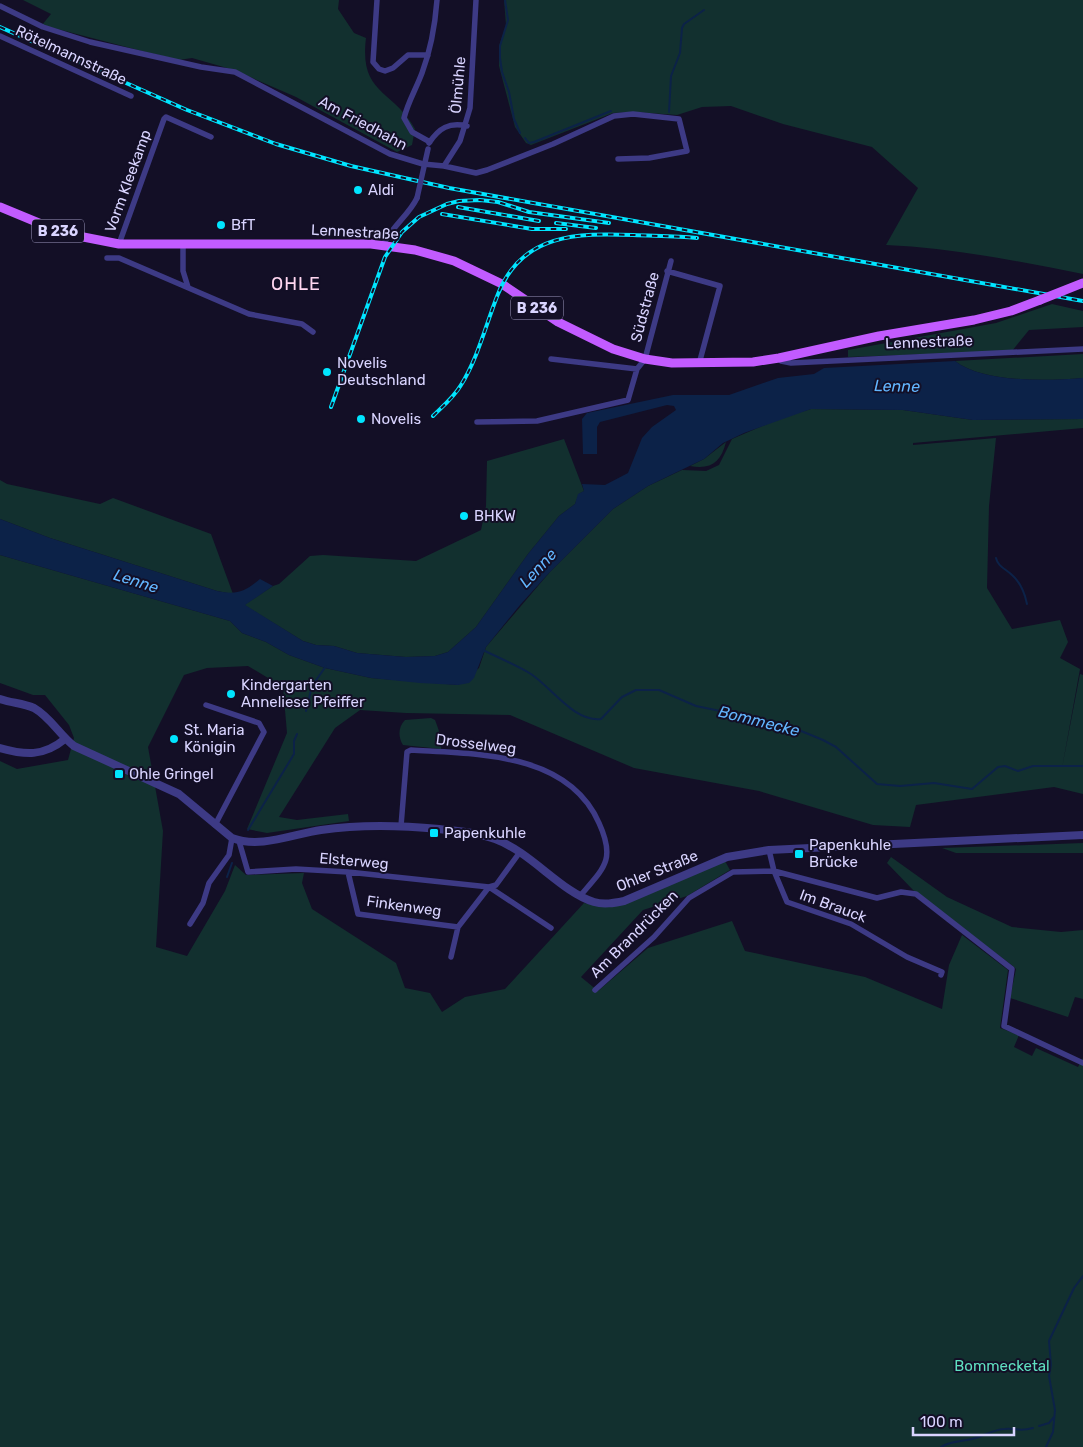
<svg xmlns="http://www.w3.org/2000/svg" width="1083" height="1447" font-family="Rubik,sans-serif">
<rect width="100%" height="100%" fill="#130f26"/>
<path fill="#12302f" d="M23,0H339L338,9L354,33L366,38C359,95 393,89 415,129L412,145L397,152L296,97L234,70L192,58L179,60L138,50L42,25L51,14Z
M504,0H1083V274C1017,261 953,248 886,245L918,188L872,147L783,124L731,106L702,107L677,115L635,112L613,113L531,145L526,143L515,127L499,66V46L506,25Z
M1052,304L1083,311V327L1029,330L1012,351L848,357V350L996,323Z
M1083,354V378C1048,381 983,383 955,361Z
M811,409L903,410L973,420L1083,419V428L913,443V445L996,438L989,506L987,588L1012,629L1060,620L1068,642L1060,658L1080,669L1062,768L1080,674L1083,675V794L1054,787L916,805L910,827L873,825L759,791L634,768L510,715L406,713L360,710L335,728L279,817L297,820L348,814L349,821L267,833L247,829L287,733L283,687L248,666L207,668L184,675L148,747L163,831L156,947L187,956L225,891L235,865L246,875L304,873L302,883L312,909L396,963L405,988L430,993L442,1012L465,997L505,989L584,903L607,907L725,861L730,870L687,896L643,910L581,977L598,991L648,948L732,921L745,951L865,977L942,1009L949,965L962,935L1008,970L1000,1028L1019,1035L1014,1047L1032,1056L1036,1048L1078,1067L1083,1058V1447H0V761L17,769L68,760L74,738L69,725L45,695H33L0,683V555L230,621L242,633L266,642L289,655L325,668L371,678L458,685L479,668L486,647L549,573L613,509L648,486L682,470L706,471L719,465L732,439L781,418Z
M564,439L584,491L579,494L575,504L559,516L528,554L476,627L448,652L435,656L406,657L357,653L334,646L316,645L303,641L244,605L273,586L279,584L310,556L323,555L416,561L481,530L486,506L487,461Z
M726,442C721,462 711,470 690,466L704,459Z
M0,480L7,484L100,504L113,498L211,534L233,594L217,591L50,538L0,519Z
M431,718L435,720C439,730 442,739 441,749L403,745C398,737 398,727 405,720Z
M1083,843V853H956L942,848Z
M891,857L947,897L1012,927L1061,932L1083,930V999L1075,997L1068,1017L1010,998L1016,969L1013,966L915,892L887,863Z"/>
<path fill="#0c2248" d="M955,361C983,383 1048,381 1083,378V419L973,420L903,410L811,409L744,433L723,443L704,459L648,486L613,509L549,573L520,605L486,647L474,678L469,683L458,685L420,683L371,678L325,668L289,655L266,642L242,633L230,621L0,555V519L50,538L217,591C237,595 244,592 260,579L273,586L245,605L303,641L316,645L334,646L357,653L406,657L435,656L448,652L476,627L528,554L559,516L575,504L578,494L584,491L582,484L605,485L628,473L642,438L652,427L676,410L674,406L667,405L600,422L597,427V454H583L582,419L587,413L673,395H729L778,378L814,374L824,368Z"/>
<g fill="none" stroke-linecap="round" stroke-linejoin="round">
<path stroke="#0c2248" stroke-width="2" d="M505,0L508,20L500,46V58L502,72L509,92L514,119L520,133
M669,112L671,76L680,53L682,28L684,24L704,10
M525,138L529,143L534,142L611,111
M996,558C998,567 1006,569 1012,575C1020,582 1025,594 1027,604
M483,650C499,658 516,665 531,674C552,688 574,722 601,719L622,697L636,690H659L696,706L784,724L823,740L836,747L877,784L900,786L934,783L972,789L998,767L1005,766L1018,771L1033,766H1083
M306,711L312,686L326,666
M248,830L294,754V741L297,734
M227,877L232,863
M1039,1426L1049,1423L1054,1417
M941,1447C951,1441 960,1442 972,1439C982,1437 994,1429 1005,1429C1017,1428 1019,1432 1033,1428
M1046,1447L1053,1432L1055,1410L1049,1376L1051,1365L1049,1341L1074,1288L1083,1276"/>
<path stroke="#3d3a85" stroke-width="5.5" d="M377,0L373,62L379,69L385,71L393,68L408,55H428
M0,6L43,27L90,42L201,67L235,72L390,154L423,164L444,166L476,173L487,170L553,144L614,116L633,114L679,119L687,151L649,158L618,159
M0,36L131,96
M430,142L412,132L404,118C408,102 416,89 422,73C431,49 435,26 437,0
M429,143C439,128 449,122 467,126
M444,166L460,141L470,108L476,0
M119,244L164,119L166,117L211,137
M183,245V271L188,287
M383,245C393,225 409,215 417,198
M107,258H119L249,314L302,324L313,332
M667,271L720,286L699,364
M779,358L781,361L791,363L1083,349
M551,359L637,369
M477,422L537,421L628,400L637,369L645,359L671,261
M206,705L259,723L264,732L215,825
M401,826L407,752L411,750C476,754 568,752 599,823C616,860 604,868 580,896
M239,841L248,872L296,869L348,872L489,887L551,928
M769,850L774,871L787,902L851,924L907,957L942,972L941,975
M348,872L358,914L458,927
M190,924L203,903L209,883L229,855L232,838
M451,957L458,927L489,887L496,885L520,852
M595,990L654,937L689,898L733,872L774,871L877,898L901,892L916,894L1012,969L1004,1026L1083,1063"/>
<path stroke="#3d3a85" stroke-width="8" d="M0,699C11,703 23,703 34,708C50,717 60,735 74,746L179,794L232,838C260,849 293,834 321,830C361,824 399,825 439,829C457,831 477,832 495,839C531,852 561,892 594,902C604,905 614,903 624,901L727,857L769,850L1083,835
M0,748C25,755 43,757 65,739"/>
<path stroke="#c25bff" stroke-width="9" d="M0,207L63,233L119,244H371L415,250L454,261L502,284L558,322L613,349L645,359L672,363L753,362L779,358L879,336L974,320L1011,311L1040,300"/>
<g stroke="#00e5ff" stroke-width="4">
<path id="rail" d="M0,27L187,110L276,144L351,166L449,188L1083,301
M458,207L539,221
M442,214L532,229H566
M556,223L596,228
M331,407L385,257L402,232L419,217L447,204L459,201L480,200L498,202L529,212L609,223
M433,416C443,406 454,397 461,385C478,358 486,324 498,294C522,233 578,233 633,235C654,236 676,236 697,238"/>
</g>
<use href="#rail" stroke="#130f26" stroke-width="2" stroke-dasharray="5.5" stroke-linecap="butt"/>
<path stroke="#3d3a85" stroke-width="5.5" d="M417,198L428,149"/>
<path stroke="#c25bff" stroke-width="9" d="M1040,300L1083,283"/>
</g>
<g fill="#00e5ff" stroke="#130f26" stroke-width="2">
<circle cx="358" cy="190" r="5"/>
<circle cx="221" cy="225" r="5"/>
<circle cx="327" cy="372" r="5"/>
<circle cx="361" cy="419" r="5"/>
<circle cx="464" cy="516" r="5"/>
<circle cx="231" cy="694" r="5"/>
<circle cx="174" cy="739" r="5"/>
<rect x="114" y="769" width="10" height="10" rx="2.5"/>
<rect x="429" y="828" width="10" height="10" rx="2.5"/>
<rect x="794" y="849" width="10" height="10" rx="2.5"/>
</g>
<g text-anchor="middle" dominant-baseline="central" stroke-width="4" stroke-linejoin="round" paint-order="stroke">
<g fill="#130f26" stroke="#9e99be" stroke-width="1">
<rect x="32" y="219.5" width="52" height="23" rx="4"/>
<rect x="511" y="296.5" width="52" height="23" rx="4"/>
</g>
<g font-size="14" font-weight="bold" fill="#d9d4ff">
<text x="58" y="231">B 236</text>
<text x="537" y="308">B 236</text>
</g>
<g font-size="15" fill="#d9d4ff" stroke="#130f26">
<text transform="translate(71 55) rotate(25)">Rötelmannstraße</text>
<text transform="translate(458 85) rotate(-85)">Ölmühle</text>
<text transform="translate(363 123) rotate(28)">Am Friedhahn</text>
<text transform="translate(128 181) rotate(-70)">Vorm Kleekamp</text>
<text transform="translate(355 232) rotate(3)">Lennestraße</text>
<text transform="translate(645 307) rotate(-75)">Südstraße</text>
<text transform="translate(929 342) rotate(-2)">Lennestraße</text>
<text transform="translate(476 744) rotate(7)">Drosselweg</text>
<text transform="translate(354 861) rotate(5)">Elsterweg</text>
<text transform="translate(657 871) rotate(-22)">Ohler Straße</text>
<text transform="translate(404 906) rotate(8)">Finkenweg</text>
<text transform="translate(833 906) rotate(20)">Im Brauck</text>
<text transform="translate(634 934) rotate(-45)">Am Brandrücken</text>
</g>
<g font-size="15" fill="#d9d4ff" stroke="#130f26" text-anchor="start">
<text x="368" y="190">Aldi</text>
<text x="231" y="225">BfT</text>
<text x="337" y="363">Novelis<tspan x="337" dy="17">Deutschland</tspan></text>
<text x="371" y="419">Novelis</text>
<text x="474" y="516">BHKW</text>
<text x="241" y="685">Kindergarten<tspan x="241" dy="17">Anneliese Pfeiffer</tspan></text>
<text x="184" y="730">St. Maria<tspan x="184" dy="17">Königin</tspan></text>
<text x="129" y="774">Ohle Gringel</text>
<text x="444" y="833">Papenkuhle</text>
<text x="809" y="845">Papenkuhle<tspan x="809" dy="17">Brücke</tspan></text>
</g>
<g font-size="15" fill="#5fe0c0" stroke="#130f26">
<text x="1002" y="1366">Bommecketal</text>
</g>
<g font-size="16" font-style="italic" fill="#62b6ff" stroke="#130f26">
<text transform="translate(897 386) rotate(1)">Lenne</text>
<text transform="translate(538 568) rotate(-47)">Lenne</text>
<text transform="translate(136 581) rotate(18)">Lenne</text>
<text transform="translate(759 721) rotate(14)">Bommecke</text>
</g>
<g font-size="18" letter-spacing="1" fill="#ffd6f0" stroke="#130f26">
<text x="296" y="284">OHLE</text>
</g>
</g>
<path d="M913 1427v8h101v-8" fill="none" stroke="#d9d4ff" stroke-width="2.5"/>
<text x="920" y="1427" font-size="15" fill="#d9d4ff" stroke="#130f26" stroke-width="4" paint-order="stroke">100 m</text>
</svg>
